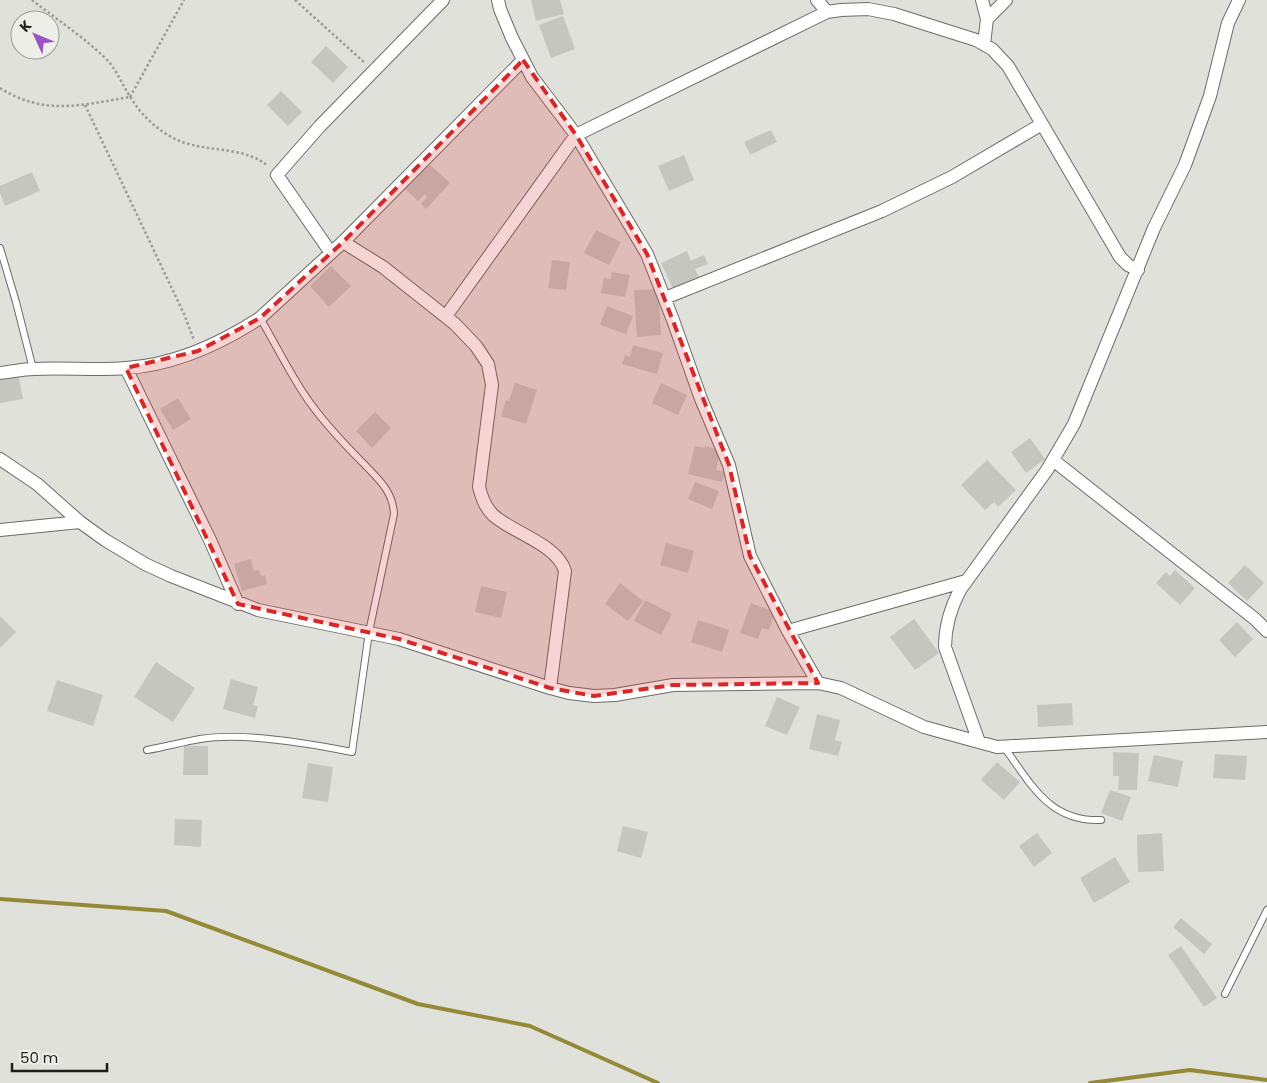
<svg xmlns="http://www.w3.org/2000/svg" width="1267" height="1083" font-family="Poppins,sans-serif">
<rect width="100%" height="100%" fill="#e1e1db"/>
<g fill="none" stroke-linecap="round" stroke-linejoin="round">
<path stroke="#938937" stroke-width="4" d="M0,899L166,911L418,1004L530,1026L658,1083
M1090,1083L1190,1070L1267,1080"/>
</g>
<path fill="#c6c6c0" d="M531,0H560L564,14L536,21Z
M563,16L575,49L551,58L539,25Z
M326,46L348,67L333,83L311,62Z
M281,91L302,112L288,126L267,105Z
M771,130L777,142L750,155L744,142Z
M684,155L694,180L669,191L658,166Z
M426,161L450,183L426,209L421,204L427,197L425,194L418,201L403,187Z
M32,172L40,191L5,206L0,193V186Z
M596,230L621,242L609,265L584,253Z
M687,251L691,261L704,255L708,264L695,269L699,277L673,289L661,263Z
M552,260L570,262L566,290L548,288Z
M331,266L351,286L329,307L310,286Z
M612,272L630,275L625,297L601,293L604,278L611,279Z
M658,289L661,335L637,337L634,290Z
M607,306L633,316L626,334L600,325Z
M633,345L663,353L657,374L622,364L625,355L630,357Z
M18,373L23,399L0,403V377Z
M515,383L537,390L526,424L501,416L506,400L509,401Z
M661,383L687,395L678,415L652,403Z
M178,398L191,419L173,430L160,409Z
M375,412L391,428L372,448L356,431Z
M1030,438L1045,459L1026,473L1011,452Z
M695,446L705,448V446L721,450L716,470L725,472L722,482L688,474Z
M987,460L1016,490L998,507L994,502L985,510L961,485Z
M695,482L719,491L712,509L688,499Z
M666,543L694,551L688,573L660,565Z
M251,559L254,571L259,570L261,576L265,575L267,584L242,591L234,564Z
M1245,565L1264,583L1247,601L1228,583Z
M1175,570L1195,588L1180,605L1156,583L1166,572L1170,576Z
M620,583L643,601L628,621L605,604Z
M481,586L507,592L501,618L475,612Z
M645,600L672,614L661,635L634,621Z
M751,603L775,612L769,630L762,628L758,639L740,633Z
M0,616L16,632L0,648Z
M914,619L939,653L915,670L890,637Z
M698,620L729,630L722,652L691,642Z
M1237,622L1253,639L1235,657L1219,640Z
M156,662L195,688L173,722L134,697Z
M231,679L258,687L253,705L258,706L255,718L223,709Z
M57,680L103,695L93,726L47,711Z
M777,697L800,707L787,735L765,726Z
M1072,703L1073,725L1038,727L1037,705Z
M817,714L840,720L835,740L842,742L838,756L809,749Z
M184,746H208V775H183Z
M1113,752L1139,753L1137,790H1118L1119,776H1113Z
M1215,754L1247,756L1245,780L1213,778Z
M1154,755L1183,761L1178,787L1148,781Z
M997,762L1020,782L1004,800L981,780Z
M308,763L333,767L328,802L302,798Z
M1110,790L1131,797L1122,821L1101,813Z
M175,819L202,820L201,847L174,845Z
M623,826L648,832L641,858L617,851Z
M1037,833L1052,853L1034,867L1019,846Z
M1162,833L1164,871L1138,872L1137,835Z
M1115,857L1130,882L1094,903L1080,878Z
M1181,918L1212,944L1204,954L1173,927Z
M1181,946L1217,998L1204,1007L1168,955Z"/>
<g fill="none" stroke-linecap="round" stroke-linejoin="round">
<g stroke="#6d6c67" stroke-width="8">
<path id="service" d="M0,248L16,302L33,369
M1004,747C1031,784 1049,822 1101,820
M147,750C165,747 182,742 200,739C245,732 308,743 352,752L369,632L394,514C393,491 378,479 364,464C342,442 321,420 304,394C288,370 275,343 260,318
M1225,994L1267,910"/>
</g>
<g stroke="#6d6c67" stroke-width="14">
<path id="minor" d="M498,0L500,9L512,38L532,77L576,135L647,254L673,320L701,399L729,465L750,556L788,631L818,683
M817,0L827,12
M982,0L987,19L984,44
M987,19L1006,0
M343,242L383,267L455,324L476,346L488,364L492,385L479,487C482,498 485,507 493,515C513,533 557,544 565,571L550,688
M331,253L277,175L320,126L443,0
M665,298L882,211L952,177L1042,124
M446,316L576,135L827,12L841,10L868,9L894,14L976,40L992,49L1008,66L1120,257L1128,265L1138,270
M126,368L210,540L238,604
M0,373C11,372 23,369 34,369C65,367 95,371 126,368C174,365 220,344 260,318L343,242L523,60
M0,459L37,484L80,522L105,540L145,564L171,576L258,610L399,639L550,688L569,693L594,696L615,695L673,685L818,683L841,688L924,727L997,747L1267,732
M1053,460L1255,619L1267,631
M0,530L80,522
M788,631L966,581
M979,742L945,647C945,626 950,609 960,590L1047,470L1074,424L1154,228L1185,165L1210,96L1228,23L1239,0"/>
</g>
<path stroke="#9c9b97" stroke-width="2.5" stroke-dasharray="2.5 2.5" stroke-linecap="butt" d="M32,0C56,19 88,40 109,62C118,73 123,86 131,98C140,113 153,126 168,135C199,155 240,143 268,166
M295,0L365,63
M0,88C44,116 82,105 130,97
M130,97L184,0
M85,105L184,314L194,340"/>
<use href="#service" stroke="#fff" stroke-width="6"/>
<use href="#minor" stroke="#fff" stroke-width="12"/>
</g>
<path fill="#d62828" fill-opacity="0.2" stroke="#d62828" stroke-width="4" stroke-dasharray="10 6" stroke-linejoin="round" d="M523,60L576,135L647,254L729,465L750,556L818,683L673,685L594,696L550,688L399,639L238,604L126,368L198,351L260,318L343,242Z"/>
<g transform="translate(35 35) rotate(314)"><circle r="24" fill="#eeeee8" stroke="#9b9b96"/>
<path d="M0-4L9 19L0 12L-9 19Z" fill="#9d52c4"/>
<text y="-8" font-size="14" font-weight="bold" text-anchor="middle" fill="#1f1e1c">K</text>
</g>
<path d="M12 1063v8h95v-8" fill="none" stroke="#1f1e1c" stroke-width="2.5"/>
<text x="20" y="1063" font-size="15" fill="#1f1e1c" stroke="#eeeee8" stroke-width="4" paint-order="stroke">50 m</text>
</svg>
